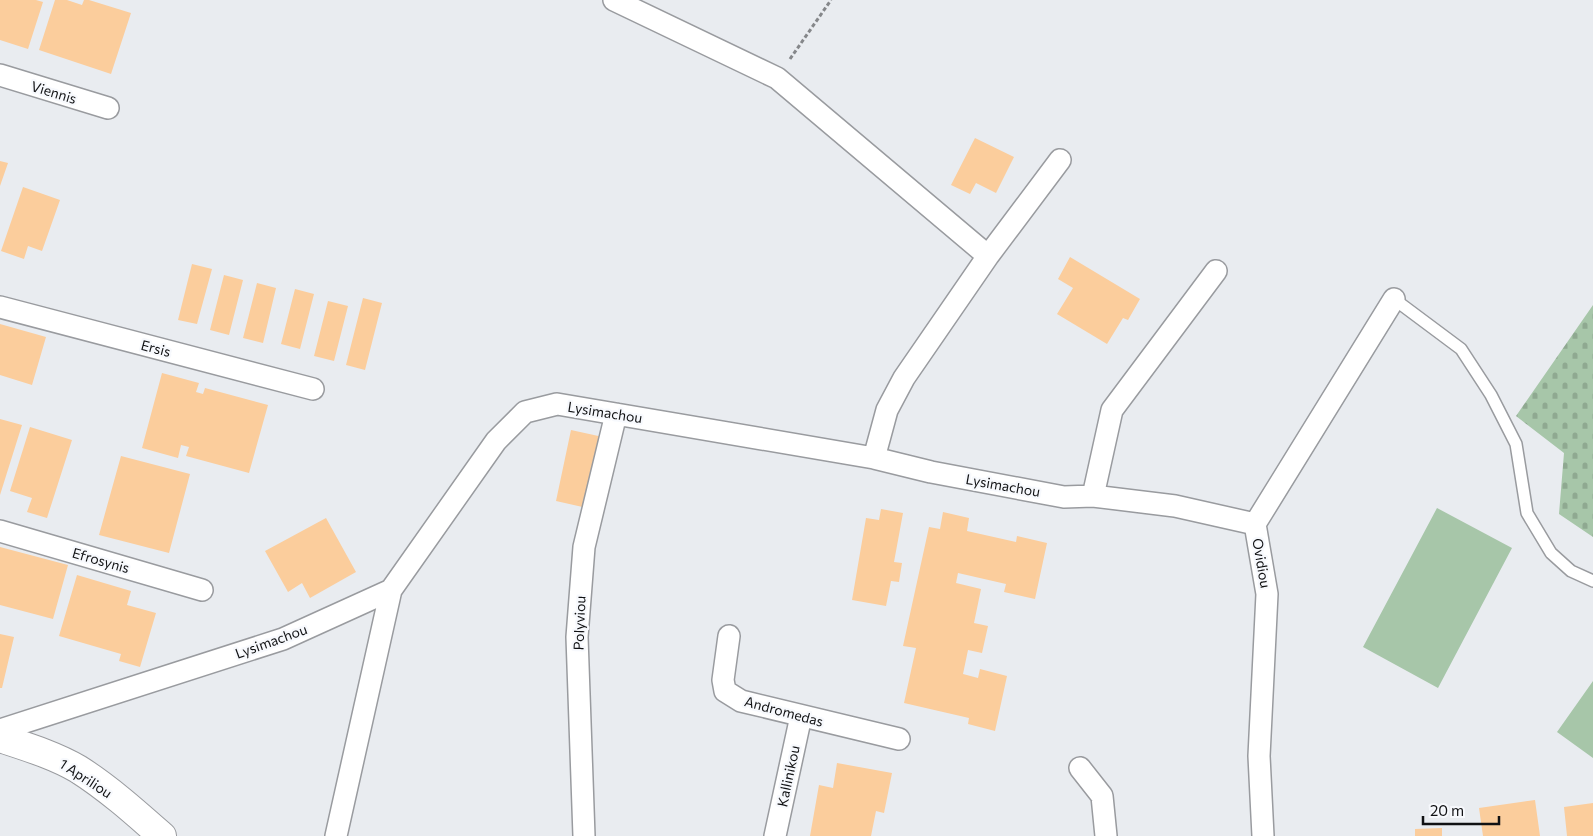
<svg xmlns="http://www.w3.org/2000/svg" width="1593" height="836" font-family="Commissioner,sans-serif">
<defs>
<pattern id="cemetery-stones" width="16" height="16" patternUnits="userSpaceOnUse" patternTransform="scale(1.25)"><rect width="16" height="16" fill="#a7c6a9"/><path d="M2 7V4a2 2 0 0 1 4 0v3zM10 15v-3a2 2 0 0 1 4 0v3z" fill="#8fa991"/></pattern>
</defs>
<rect width="100%" height="100%" fill="#e9ecf0"/>
<path fill="url(#cemetery-stones)" d="M1593,305V537L1559,514L1564,453L1516,416Z"/>
<path fill="#a7c6a9" d="M1437,508L1512,548L1438,688L1363,647Z
M1593,681V758L1557,732Z"/>
<path fill="#fbcd9c" d="M0,0H36L43,2L28,49L0,40Z
M55,0H67L82,5L84,0H89L131,13L111,74L39,50Z
M975,138L1014,157L996,193L976,183L970,194L951,185Z
M0,161L8,163L0,186Z
M23,187L60,200L42,251L28,246L24,259L1,251Z
M1070,257L1140,299L1128,320L1123,318L1107,344L1057,314L1073,288L1058,279Z
M192,264L212,269L197,324L178,320Z
M224,275L243,280L229,335L210,330Z
M257,283L276,288L263,343L243,338Z
M295,289L314,294L300,349L281,344Z
M363,298L382,303L365,370L346,365Z
M328,301L348,306L334,361L314,356Z
M0,324L46,337L32,385L0,375Z
M162,373L199,383L196,392L203,394L205,388L268,405L249,473L186,456L189,447L181,445L178,458L142,448Z
M0,419L22,425L0,495Z
M30,427L72,440L47,518L27,512L32,498L10,491Z
M571,430L603,437L587,508L556,501Z
M121,456L190,474L169,553L99,535Z
M881,509L903,513L894,562L902,563L899,582L891,581L886,606L852,600L866,518L879,520Z
M943,512L969,518L967,531L1016,542L1017,536L1047,543L1035,599L1004,592L1006,584L958,573L956,583L981,589L974,623L988,626L982,653L968,650L963,674L978,678L980,669L1007,676L995,731L968,724L969,718L904,703L916,648L903,646L929,527L940,529Z
M326,518L356,572L310,598L302,583L288,592L265,551Z
M0,547L68,565L53,619L0,605Z
M77,575L131,591L127,605L156,613L140,667L119,661L121,654L59,636Z
M0,634L14,637L2,688H0Z
M837,763L892,773L884,813L876,811L871,836H810L819,785L833,788Z
M1535,800L1540,836H1483L1479,808Z
M1593,803V836H1567L1564,807Z
M1442,828V836H1415V829Z"/>
<g fill="none" stroke-linecap="round" stroke-linejoin="round">
<g stroke="#999b9f" stroke-width="14">
<path id="lane" d="M1394,299L1461,349L1491,395L1516,444L1527,513L1551,553L1571,571L1593,581"/>
</g>
<g stroke="#999b9f" stroke-width="24">
<path id="street" d="M614,0L777,78L988,256
M0,75L108,108
M0,307L313,389
M874,458L887,410L904,378L988,256L1060,160
M1093,496L1112,410L1216,271
M0,531L202,590
M729,636L723,680L725,691L741,701L899,739
M0,730L283,639L391,590L496,441L525,412L557,404L874,458L931,472L1064,497L1093,496L1175,506L1255,524
M1080,768L1102,796L1106,836
M336,836L391,590
M584,836L577,637L584,547L616,414
M775,836L801,716
M1263,836L1259,756L1267,594L1255,524L1394,299"/>
</g>
<g stroke="#999b9f" stroke-width="30">
<path id="secondary" d="M0,738C27,747 54,755 78,769C108,788 136,813 162,836"/>
</g>
<path stroke="#85878a" stroke-width="3" stroke-dasharray="4 2.5" stroke-linecap="butt" d="M790,59L831,0"/>
<use href="#lane" stroke="#fff" stroke-width="11"/>
<use href="#street" stroke="#fff" stroke-width="21"/>
<use href="#secondary" stroke="#fff" stroke-width="28"/>
</g>
<g text-anchor="middle" dominant-baseline="central" stroke-width="4.5" stroke-linejoin="round" paint-order="stroke">
<g font-size="14" fill="#101113" stroke="#f7f9fd">
<text transform="translate(54 92) rotate(17)">Viennis</text>
<text transform="translate(156 348) rotate(15)">Ersis</text>
<text transform="translate(605 412) rotate(9)">Lysimachou</text>
<text transform="translate(1003 485) rotate(10)">Lysimachou</text>
<text transform="translate(101 560) rotate(16)">Efrosynis</text>
<text transform="translate(1262 563) rotate(80)">Ovidiou</text>
<text transform="translate(579 623) rotate(-88)">Polyviou</text>
<text transform="translate(271 641) rotate(-20)">Lysimachou</text>
<text transform="translate(784 711) rotate(15)">Andromedas</text>
<text transform="translate(788 776) rotate(-78)">Kallinikou</text>
<text transform="translate(86 778) rotate(33)">1 Apriliou</text>
</g>
</g>
<path d="M1423 816v8h76v-8" fill="none" stroke="#101113" stroke-width="2.5"/>
<text x="1430" y="816" font-size="15" fill="#101113" stroke="#f7f9fd" stroke-width="4" paint-order="stroke">20 m</text>
</svg>
